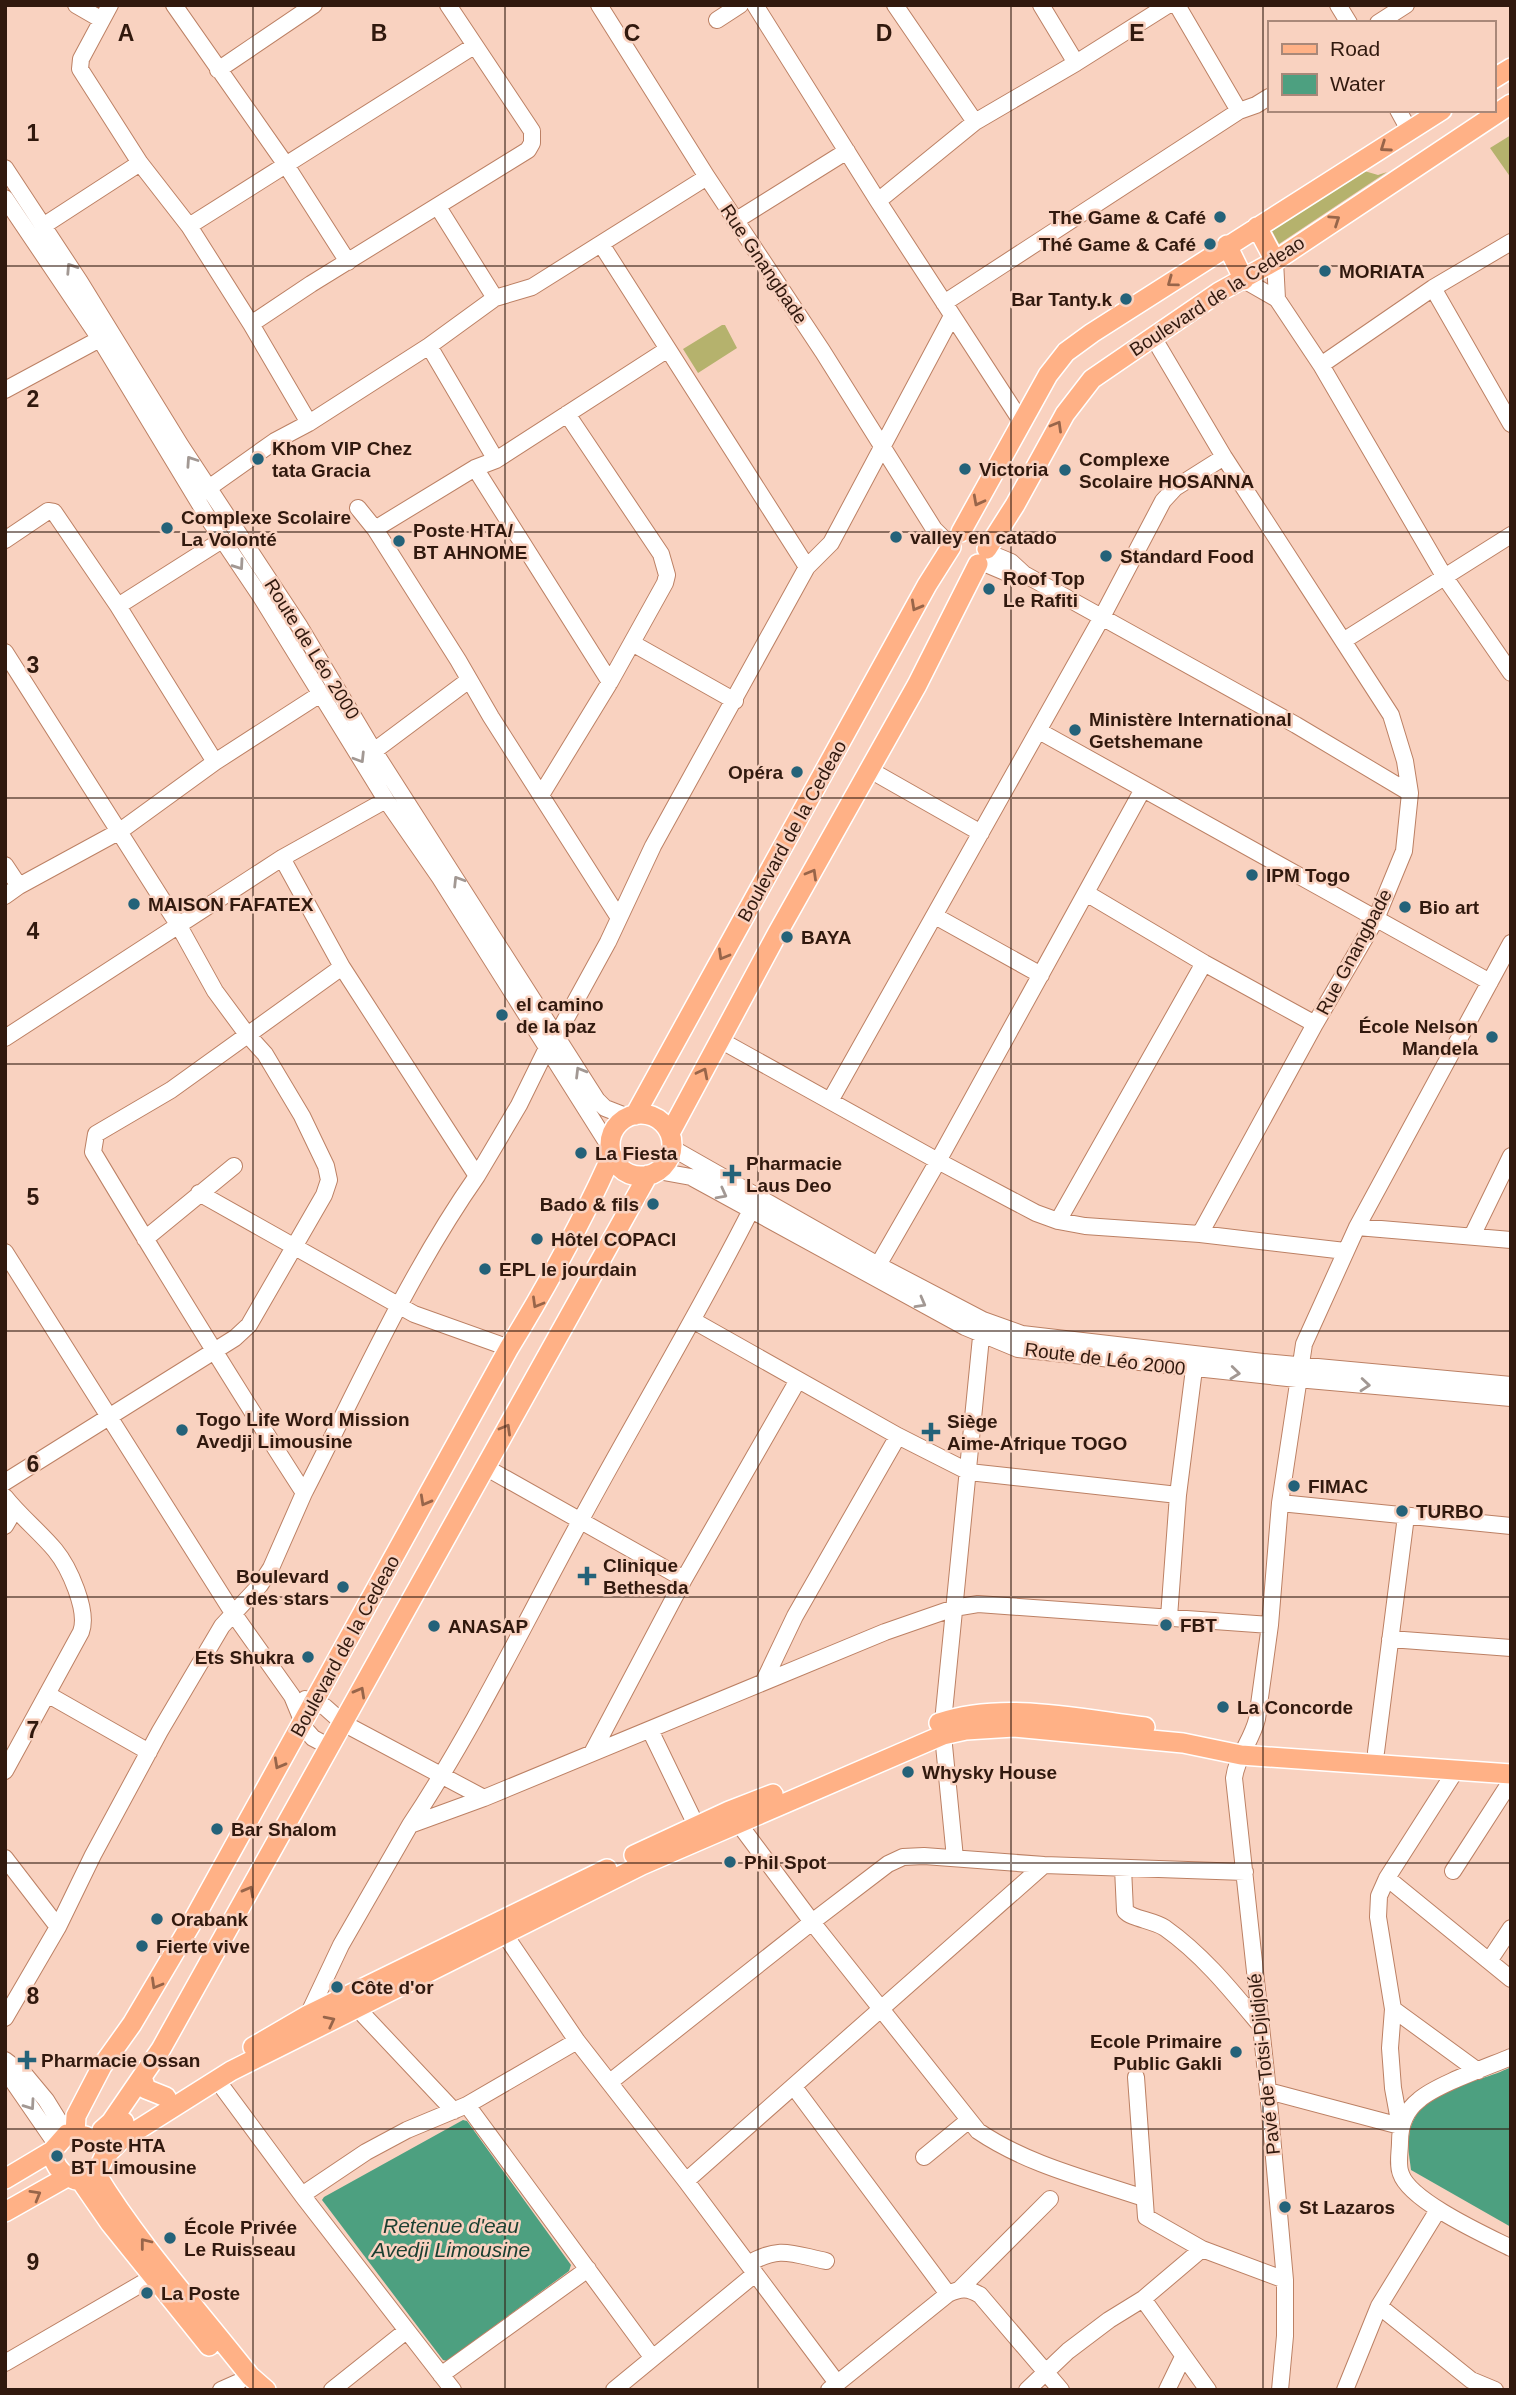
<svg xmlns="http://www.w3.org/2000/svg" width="1516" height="2395" font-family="Arial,sans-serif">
<rect width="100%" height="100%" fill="#f9d2c0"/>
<path fill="#b5b26d" d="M1511,135V178L1490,148Z
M1361,170L1378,175L1387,172L1279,244L1271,229Z
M722,325H725L737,348L698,373L683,349Z"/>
<path fill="#4da080" d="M1511,2067V2227L1411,2170C1410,2160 1407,2147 1409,2137C1415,2087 1474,2086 1511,2067Z
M463,2120L467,2121L571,2265L569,2271L447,2361L443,2360L322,2200L324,2197Z"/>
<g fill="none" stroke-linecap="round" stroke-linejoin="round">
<g stroke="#bc8064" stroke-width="18">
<path id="minor" d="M76,5L102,20
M110,5L81,59L80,69L140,163L189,226L251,324L309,423
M174,5L286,165L348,262
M599,5L707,177L823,352L934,529L951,546
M755,5L878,201L1021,421
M895,5L975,122
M1041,5L1076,63
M1177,5L1239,111
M1338,5L1349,23
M717,20L740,5
M1378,23L1406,5
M218,70L314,5
M1398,110L1409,130
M5,168L80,282L181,446L300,627L374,751L597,1100L605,1108L628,1117
M5,198L100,339L210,521L261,597L386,800L440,878L611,1149
M878,201L975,122L1076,63L1168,5
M438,207L495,298
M735,221L847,151
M43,226L140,163
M189,226L474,46
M601,244L807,567
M1275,261L1277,299
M1244,280L1277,299L1321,365L1444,576L1511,673
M1433,288L1511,424
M944,303L1239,111L1256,105L1269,97
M251,324L311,284L528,150L532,143V131L448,5
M1153,337L1224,457L1391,715L1405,761L1410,793
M429,346L496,460
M1321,365L1433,288L1511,242
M5,390L109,334
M475,468L610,682
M203,492L275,441L309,423L429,346L495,298L532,287L707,177
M358,508L375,529L458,660L491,717L619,918
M375,529L475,468L496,460L668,349
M5,540L48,511L54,512L118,606L215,762
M987,552L1011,562L1024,574L1296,725L1410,793L1404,851L1376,919L1315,1024L1200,1234
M981,562L1007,573L1024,574
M118,606L222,540
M1343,641L1511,535
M632,643L735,701
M5,652L179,926L215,991L246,1033L265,1054L302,1116L326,1166L329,1180L324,1195L249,1325L235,1338L5,1482
M1039,731L1490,982
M374,751L469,680
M870,770L981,833
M541,795L610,682L665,583L667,575L661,554L567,414
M282,858L342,967
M5,865L19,886
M1086,893L1204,963L1315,1024
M5,896L19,886L120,831L215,762L322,693
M935,916L1041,975
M5,1038L282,858L386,800
M720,1040L938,1161L1036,1213L1058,1221L1085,1226L1200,1234L1345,1251
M830,1101L1102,617L1163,501L1175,488L1224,457
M672,1148L878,1265L983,1320L1022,1334L1263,1362L1511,1385
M658,1171L691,1177L965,1327L1018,1349L1297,1379L1511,1398
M477,1176L519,1105L547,1048L557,1035L608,942L653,846L807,567L831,543L952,316
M199,1193L414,1314L509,1348
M1058,1221L1204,963
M1357,1227L1511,1240
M1472,1236L1511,1156
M145,1239L234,1166
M5,1252L233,1613L292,1696L306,1730L313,1738L330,1747
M873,1274L938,1161L1143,789
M694,1321L898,1436L969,1472L1178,1495
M485,1467L684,1579
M5,1497C20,1516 39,1531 55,1550C69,1567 89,1611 81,1632L5,1771
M1280,1503L1511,1526
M5,1526L15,1509
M1169,1617L1178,1495L1194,1369
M1390,1639L1511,1648
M764,1681L795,1616L898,1436
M47,1694L149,1752
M305,1699L325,1707L343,1723L484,1798
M943,1722L982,1327
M650,1730L696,1825
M943,1735L955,1858
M1376,1752L1406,1516
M592,1753L684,1579L798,1380
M733,1816L812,1922L978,2131C1028,2165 1088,2179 1144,2198
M410,1825C473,1730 523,1626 578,1525C635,1419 697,1317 751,1210
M5,1858L58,1927
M1123,1868L1125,1911C1132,1919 1153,1920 1165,1928C1203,1955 1231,1990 1261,2026
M1453,1871L1511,1781
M1387,1878L1511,1979
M505,1935L577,2041L686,2181L837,2383
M1489,1961L1511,1928
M357,2008L454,2111
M1393,2009L1478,2071
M308,2015L341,1945L410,1825L484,1798L885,1632L954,1608L978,1604L1270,1625
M5,2018L58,1927L93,1855L160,1731L222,1626L260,1585L271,1568L304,1493C232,1381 162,1267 93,1152L96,1134L171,1090L342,967L477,1176C409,1273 358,1388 304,1493
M1511,2057C1487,2067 1436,2085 1419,2100C1405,2111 1400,2125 1400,2142C1400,2152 1397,2165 1401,2174C1410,2201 1485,2235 1511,2248
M5,2060L26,2076L46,2100L67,2134
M9,2064L14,2083L56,2144
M1136,2077L1146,2217L1202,2249L1285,2280
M217,2080L302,2195L453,2390
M610,2082L812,1922L888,1864L903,1857L924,1856L1044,1865L1245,1872
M794,2087L948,2294
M1268,2091L1400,2126L1393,2088L1390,2048L1393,2009L1378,1917L1379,1896L1387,1878L1456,1770
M467,2105L652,2357
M924,2157L969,2120
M686,2181L1044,1865
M302,2195L366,2152L407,2130L467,2105L577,2041
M748,2264C780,2245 792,2254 826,2261
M960,2289L1050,2199
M1143,2299L1208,2390
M1379,2306L1471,2380L1495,2390
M5,2363L153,2277
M441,2375L588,2269
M221,2390L239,2382
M332,2390L406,2331
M614,2390L755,2274
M829,2390L948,2294C961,2288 968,2288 980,2295L1061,2390
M1027,2390L1068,2351L1109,2320L1143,2299L1202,2249
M1167,2390L1183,2357
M1280,2390L1285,2336V2280L1268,2091L1234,1778C1237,1756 1252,1740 1257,1719L1270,1625L1280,1503L1304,1344L1357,1227L1511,943
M1345,2390L1379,2306L1438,2210"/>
</g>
<g stroke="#fff" stroke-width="22">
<path id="major" d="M1493,79L1511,68
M1257,227L1275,261
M1227,245L1244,280
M961,532L1048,375L1066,352L1092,333L1442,110
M987,549L1015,505L1065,414L1092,379L1219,292L1275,261L1511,104
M610 1145a31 31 0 1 1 62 0a31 31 0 1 1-62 0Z
M635,1115L927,585L951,547
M670,1133L777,934L917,685L978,564
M939,1723C1004,1701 1079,1719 1145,1727
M634,1855L729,1811L773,1794
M253,2047L308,2015L607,1869
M142,2077L146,2089L166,2097
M102,2130L111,2122L161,2049L648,1175
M75,2134L76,2116L102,2066L132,2024L190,1926L509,1348C547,1286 582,1222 612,1155
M97,2143L124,2122
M52,2151C54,2168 64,2178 81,2181L96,2174L104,2157L120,2141L231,2071L642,1865L943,1735L966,1730L1014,1727L1183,1743L1241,1755L1511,1774
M96,2174C139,2245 199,2311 250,2376L266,2390
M5,2179L52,2151L67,2134L85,2136
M81,2181L110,2223L209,2346
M5,2212L67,2177"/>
</g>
<use href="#minor" stroke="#fff" stroke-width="16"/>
<use href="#major" stroke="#ffb186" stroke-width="19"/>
</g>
<defs><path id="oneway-chevron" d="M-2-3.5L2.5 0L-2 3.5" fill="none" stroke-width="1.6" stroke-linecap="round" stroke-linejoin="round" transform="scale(1.75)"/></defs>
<g stroke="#98654a">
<use href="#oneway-chevron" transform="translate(1385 147) rotate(145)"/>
<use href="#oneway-chevron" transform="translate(1335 220) rotate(-34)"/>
<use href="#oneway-chevron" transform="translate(1172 282) rotate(144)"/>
<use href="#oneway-chevron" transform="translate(1057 426) rotate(-60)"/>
<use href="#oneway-chevron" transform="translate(978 501) rotate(118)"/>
<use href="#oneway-chevron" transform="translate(916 606) rotate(119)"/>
<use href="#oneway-chevron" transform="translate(812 874) rotate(-60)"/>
<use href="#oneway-chevron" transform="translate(723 955) rotate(120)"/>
<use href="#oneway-chevron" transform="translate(703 1073) rotate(-63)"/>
<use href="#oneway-chevron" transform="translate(537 1303) rotate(120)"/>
<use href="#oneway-chevron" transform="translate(506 1429) rotate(-60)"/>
<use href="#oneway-chevron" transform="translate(425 1501) rotate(119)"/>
<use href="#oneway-chevron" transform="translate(360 1692) rotate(-61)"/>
<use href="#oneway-chevron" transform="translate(279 1764) rotate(119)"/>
<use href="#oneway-chevron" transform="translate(249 1891) rotate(-61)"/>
<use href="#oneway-chevron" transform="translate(156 1984) rotate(120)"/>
<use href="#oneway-chevron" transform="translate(330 2021) rotate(-27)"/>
<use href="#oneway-chevron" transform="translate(36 2195) rotate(-30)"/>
<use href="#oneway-chevron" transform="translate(145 2243) rotate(-128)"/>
</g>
<g stroke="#a29893">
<use href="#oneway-chevron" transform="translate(71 268) rotate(-123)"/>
<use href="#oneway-chevron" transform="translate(191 461) rotate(-124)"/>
<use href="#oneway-chevron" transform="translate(239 565) rotate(55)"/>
<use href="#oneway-chevron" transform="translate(360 758) rotate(58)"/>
<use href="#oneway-chevron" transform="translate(458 881) rotate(-122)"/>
<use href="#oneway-chevron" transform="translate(580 1072) rotate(-121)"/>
<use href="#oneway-chevron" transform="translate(722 1194) rotate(28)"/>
<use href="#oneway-chevron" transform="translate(921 1303) rotate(29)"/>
<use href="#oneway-chevron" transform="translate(1235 1373) rotate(6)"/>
<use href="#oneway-chevron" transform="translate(1365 1385) rotate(5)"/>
<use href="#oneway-chevron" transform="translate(30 2105) rotate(55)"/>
</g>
<path fill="none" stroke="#31190e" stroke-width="2" stroke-opacity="0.55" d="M253,5V2390M505,5V2390M758,5V2390M1011,5V2390M1263,5V2390M5,266H1511M5,532H1511M5,798H1511M5,1064H1511M5,1331H1511M5,1597H1511M5,1863H1511M5,2129H1511"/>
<g fill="#246279" stroke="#f9d2c0" stroke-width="2.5">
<circle cx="1220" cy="217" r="7"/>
<circle cx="1210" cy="244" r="7"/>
<circle cx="1325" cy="271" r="7"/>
<circle cx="1126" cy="299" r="7"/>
<circle cx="258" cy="459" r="7"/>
<circle cx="965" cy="469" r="7"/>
<circle cx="1065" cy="470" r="7"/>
<circle cx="167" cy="528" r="7"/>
<circle cx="896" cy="537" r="7"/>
<circle cx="399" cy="541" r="7"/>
<circle cx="1106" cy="556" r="7"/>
<circle cx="989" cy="589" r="7"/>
<circle cx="1075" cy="730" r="7"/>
<circle cx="797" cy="772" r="7"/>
<circle cx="1252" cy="875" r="7"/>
<circle cx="134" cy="904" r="7"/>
<circle cx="1405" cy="907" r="7"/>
<circle cx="787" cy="937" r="7"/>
<circle cx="502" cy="1015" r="7"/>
<circle cx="1492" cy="1037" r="7"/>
<circle cx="581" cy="1153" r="7"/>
<path d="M728.5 1163.5h7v7h7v7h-7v7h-7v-7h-7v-7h7z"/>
<circle cx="653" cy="1204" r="7"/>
<circle cx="537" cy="1239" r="7"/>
<circle cx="485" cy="1269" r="7"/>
<circle cx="182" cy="1430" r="7"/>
<path d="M927.5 1421.5h7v7h7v7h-7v7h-7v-7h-7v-7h7z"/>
<circle cx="1294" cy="1486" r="7"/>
<circle cx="1402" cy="1511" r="7"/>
<path d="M583.5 1565.5h7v7h7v7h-7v7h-7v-7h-7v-7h7z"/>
<circle cx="343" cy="1587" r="7"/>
<circle cx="1166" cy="1625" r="7"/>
<circle cx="434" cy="1626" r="7"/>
<circle cx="308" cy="1657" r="7"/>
<circle cx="1223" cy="1707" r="7"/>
<circle cx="908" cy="1772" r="7"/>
<circle cx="217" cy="1829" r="7"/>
<circle cx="730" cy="1862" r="7"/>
<circle cx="157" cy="1919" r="7"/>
<circle cx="142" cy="1946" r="7"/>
<circle cx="337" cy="1987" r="7"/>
<circle cx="1236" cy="2052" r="7"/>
<path d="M23.5 2049.5h7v7h7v7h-7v7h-7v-7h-7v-7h7z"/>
<circle cx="57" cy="2156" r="7"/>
<circle cx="1285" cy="2207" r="7"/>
<circle cx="170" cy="2238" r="7"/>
<circle cx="147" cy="2293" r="7"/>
</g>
<g text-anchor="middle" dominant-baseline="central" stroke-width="5" stroke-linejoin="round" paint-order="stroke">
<g font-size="19" font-weight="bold" fill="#31190e" stroke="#f9d2c0" text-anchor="start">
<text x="1206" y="217" text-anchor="end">The Game &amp; Café</text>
<text x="1196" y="244" text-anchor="end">Thé Game &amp; Café</text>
<text x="1339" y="271">MORIATA</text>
<text x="1112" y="299" text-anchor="end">Bar Tanty.k</text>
<text x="272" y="448">Khom VIP Chez<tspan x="272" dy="22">tata Gracia</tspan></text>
<text x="1079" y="459">Complexe<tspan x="1079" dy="22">Scolaire HOSANNA</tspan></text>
<text x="979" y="469">Victoria</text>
<text x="181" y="517">Complexe Scolaire<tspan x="181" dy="22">La Volonté</tspan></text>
<text x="413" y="530">Poste HTA/<tspan x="413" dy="22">BT AHNOME</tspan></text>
<text x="910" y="537">valley en catado</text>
<text x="1120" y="556">Standard Food</text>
<text x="1003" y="578">Roof Top<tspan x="1003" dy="22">Le Rafiti</tspan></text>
<text x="1089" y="719">Ministère International<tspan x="1089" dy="22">Getshemane</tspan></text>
<text x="783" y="772" text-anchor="end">Opéra</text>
<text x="1266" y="875">IPM Togo</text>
<text x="148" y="904">MAISON FAFATEX</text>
<text x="1419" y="907">Bio art</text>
<text x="801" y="937">BAYA</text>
<text x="516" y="1004">el camino<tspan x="516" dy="22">de la paz</tspan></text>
<text x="1478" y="1026" text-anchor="end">École Nelson<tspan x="1478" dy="22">Mandela</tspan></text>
<text x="595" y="1153">La Fiesta</text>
<text x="746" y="1163">Pharmacie<tspan x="746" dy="22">Laus Deo</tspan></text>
<text x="639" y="1204" text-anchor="end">Bado &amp; fils</text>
<text x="551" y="1239">Hôtel COPACI</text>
<text x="499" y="1269">EPL le jourdain</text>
<text x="196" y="1419">Togo Life Word Mission<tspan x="196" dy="22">Avedji Limousine</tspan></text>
<text x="947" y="1421">Siège<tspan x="947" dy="22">Aime-Afrique TOGO</tspan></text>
<text x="1308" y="1486">FIMAC</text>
<text x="1416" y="1511">TURBO</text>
<text x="603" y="1565">Clinique<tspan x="603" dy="22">Bethesda</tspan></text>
<text x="329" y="1576" text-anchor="end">Boulevard<tspan x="329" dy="22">des stars</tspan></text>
<text x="1180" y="1625">FBT</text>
<text x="448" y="1626">ANASAP</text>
<text x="294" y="1657" text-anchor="end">Ets Shukra</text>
<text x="1237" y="1707">La Concorde</text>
<text x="922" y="1772">Whysky House</text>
<text x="231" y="1829">Bar Shalom</text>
<text x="744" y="1862">Phil Spot</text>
<text x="171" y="1919">Orabank</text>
<text x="156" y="1946">Fierte vive</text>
<text x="351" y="1987">Côte d'or</text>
<text x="1222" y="2041" text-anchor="end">Ecole Primaire<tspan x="1222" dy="22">Public Gakli</tspan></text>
<text x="41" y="2060">Pharmacie Ossan</text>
<text x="71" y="2145">Poste HTA<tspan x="71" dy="22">BT Limousine</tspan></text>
<text x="1299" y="2207">St Lazaros</text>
<text x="184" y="2227">École Privée<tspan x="184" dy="22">Le Ruisseau</tspan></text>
<text x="161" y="2293">La Poste</text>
</g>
<g font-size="19" fill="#31190e" stroke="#f9d2c0">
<text transform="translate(764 264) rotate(56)">Rue Gnangbade</text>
<text transform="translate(1217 296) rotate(-33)">Boulevard de la Cedeao</text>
<text transform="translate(312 649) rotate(58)">Route de Léo 2000</text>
<text transform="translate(792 831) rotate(-61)">Boulevard de la Cedeao</text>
<text transform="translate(1354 952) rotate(-62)">Rue Gnangbade</text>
<text transform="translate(1105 1359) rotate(7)">Route de Léo 2000</text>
<text transform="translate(345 1646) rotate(-61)">Boulevard de la Cedeao</text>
<text transform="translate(1264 2064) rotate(-96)">Pavé de Totsi-Djidjolé</text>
</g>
<g font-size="21" font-style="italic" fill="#1a3f31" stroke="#f9d2c0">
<text x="451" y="2225">Retenue d'eau<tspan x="451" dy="24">Avedji Limousine</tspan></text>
</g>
</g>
<g font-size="23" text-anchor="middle" font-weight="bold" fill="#31190e" stroke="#f9d2c0" stroke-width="5" stroke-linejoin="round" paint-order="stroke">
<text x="126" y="41">A</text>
<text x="379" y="41">B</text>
<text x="632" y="41">C</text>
<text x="884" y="41">D</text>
<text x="1137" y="41">E</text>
<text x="33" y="141">1</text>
<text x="33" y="407">2</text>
<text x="33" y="673">3</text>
<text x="33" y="939">4</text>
<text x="33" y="1205">5</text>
<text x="33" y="1472">6</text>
<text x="33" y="1738">7</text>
<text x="33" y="2004">8</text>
<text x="33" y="2270">9</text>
</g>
<rect width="1516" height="2395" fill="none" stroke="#31190e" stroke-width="14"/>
<rect x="1268" y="21" width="228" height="91" fill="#f9d2c0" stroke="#a98879" stroke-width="2"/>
<rect x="1282" y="44" width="35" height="10" fill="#ffb186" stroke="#a98879" stroke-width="2"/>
<text x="1330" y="56" font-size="21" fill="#31190e">Road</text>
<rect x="1282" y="74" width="35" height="21" fill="#4da080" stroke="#a98879" stroke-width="2"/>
<text x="1330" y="91" font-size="21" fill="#31190e">Water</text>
</svg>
